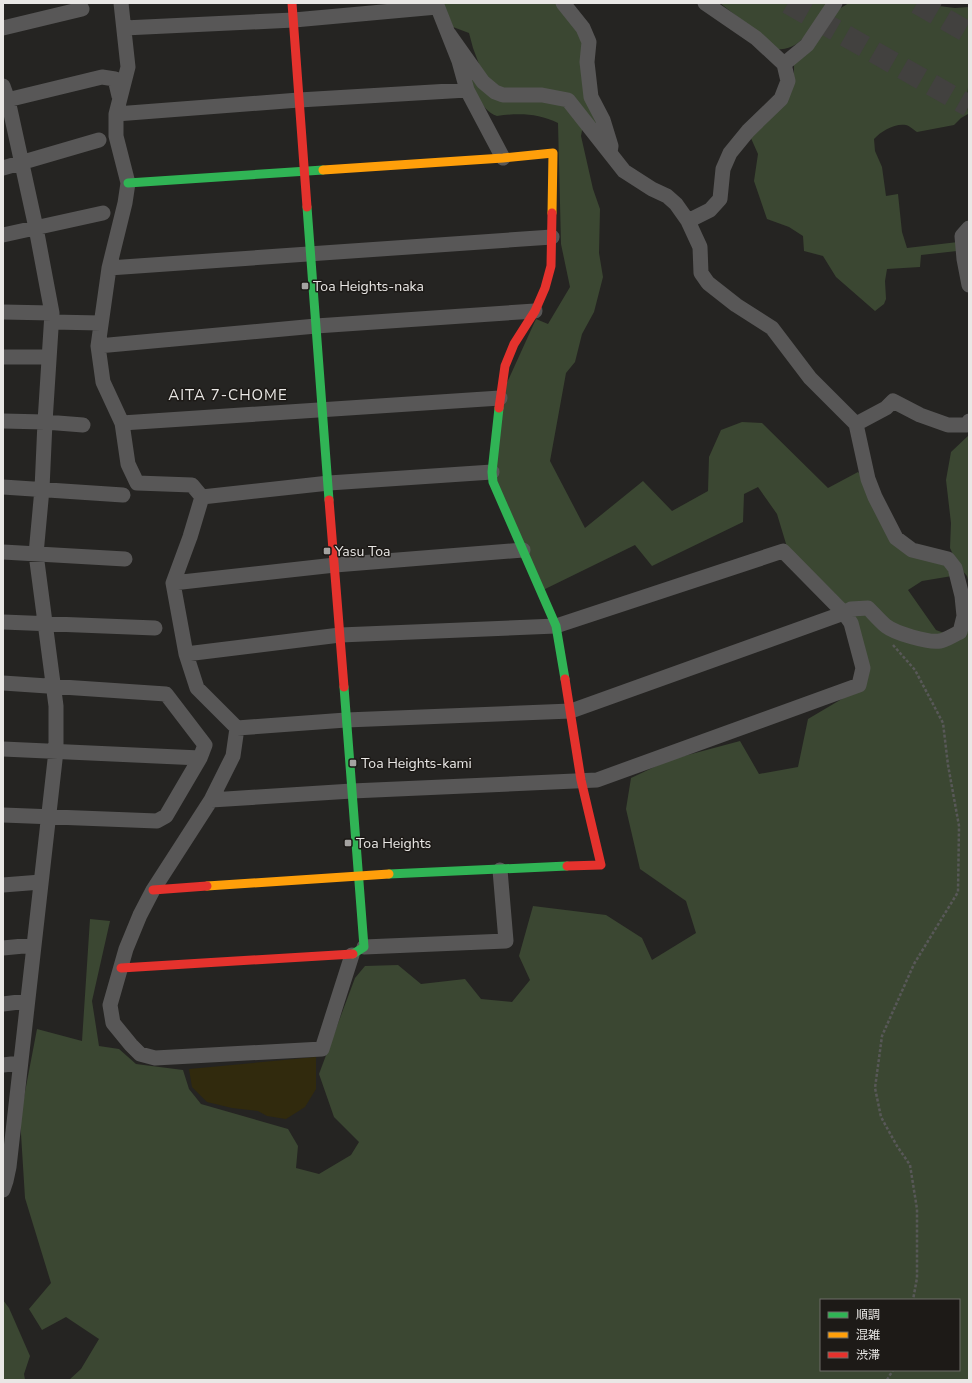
<svg xmlns="http://www.w3.org/2000/svg" width="972" height="1383" font-family="'Nunito Sans','Noto Sans JP',sans-serif">
<rect width="100%" height="100%" fill="#252422"/>
<path fill="#3b4732" fill-rule="evenodd" d="M443,3H557L580,32L605,142L570,97L503,91L482,72L473,48L469,33L453,27Z
M720,3H757L759,4L760,3H830C818,19 801,52 778,49Z
M849,3H914L955,8L969,7V77L967,98L968,114L961,118L954,125L917,132C914,130 910,126 906,125C895,123 881,131 874,139L875,151L882,167L886,196L898,194L902,232L907,248L958,242L957,251L921,255L920,267L887,269L885,281L886,299L884,304L875,311L836,277L823,256L804,251L803,236L789,227L767,219L754,181L758,154L750,136L794,79V64L839,9Z
M467,66L480,84L559,101L583,125L581,136L593,189L600,209L599,253L603,277L594,312L582,334L575,362L566,373L550,461L585,528L643,481L672,511L708,491L709,457L721,430L742,422L762,423L828,488L858,472L862,476L891,540L948,565L952,576L922,581L908,590L936,630L944,633L969,621V1380H69L81,1369L99,1339L66,1317L42,1330L29,1309L51,1283L25,1198L20,1118L37,1029L82,1041L90,919L110,921L92,1001L99,1046L119,1049L136,1064L183,1070L189,1089L201,1104L288,1129L298,1146L296,1168L319,1174L351,1155L359,1142L334,1117L319,1074L355,978L365,966L398,965L421,984L465,979L481,999L512,1002L530,980L519,956L533,906L606,915L642,938L652,960L696,933L686,901L640,869L626,809L631,778L669,760L740,741L759,774L798,767L808,719L862,687L856,623L787,547L777,514L758,487L744,494L743,522L652,566L635,545L541,591L492,472L500,398L536,319L548,324L570,287L561,244L558,123C538,113 518,113 497,116C480,111 470,81 467,66ZM821,1300H959V1370H821Z
M969,435V583L967,576L959,567L950,548L951,523L946,480L951,452Z
M3,1300L9,1308L30,1356L24,1374L25,1380H3Z"/>
<path fill="#312a0d" d="M316,1057V1089L305,1107L286,1119L267,1116L258,1111L232,1108L207,1102L192,1087L189,1069Z"/>
<g fill="none" stroke-linecap="round" stroke-linejoin="round">
<path stroke="#42413f" stroke-width="22" stroke-dasharray="22 11" stroke-linecap="butt" d="M788,3L969,106
M917,3L969,33"/>
<path stroke="#585858" stroke-width="2.5" stroke-dasharray="3 2" stroke-linecap="butt" d="M893,645L915,670L943,723L948,765L959,826L958,892L914,964L882,1036L875,1088L881,1117L897,1146L910,1165L917,1209V1278L913,1300
M887,1380L893,1370"/>
<path stroke="#585757" stroke-width="15" d="M121,3L128,67L116,114V136L128,183L125,203L109,268L98,346L103,382L122,423L128,464L137,483L192,485L202,497L190,537L173,583L186,654L197,688L237,728L233,756L211,800L153,890L140,915L126,949L110,1005L113,1023L131,1045L140,1054L155,1058L322,1049L352,955
M436,3L459,61L467,90L503,158
M563,3L583,28L589,42L587,62L591,97L603,120L611,146L610,153
M705,3L756,38L784,64
M3,28L82,9
M124,28L294,20L437,7
M3,86L8,100L36,228L52,313L45,422L42,489L36,554L56,706V751L9,1167L6,1181L3,1190
M3,101L102,77L115,79L119,96
M116,114L299,100L467,90
M3,168L99,140
M688,221L710,210L720,199L723,169L730,153L748,131L781,99L788,81L784,64L807,45L835,3
M969,228L962,236L964,259L969,285
M3,235L103,213
M109,268L552,237
M3,312L52,313
M52,322L101,323
M98,346L316,326L535,311
M3,357H49
M3,421L45,422L83,425
M122,423L500,398
M856,424L886,408L893,401L920,415L948,425H967L969,421
M3,487L123,495
M202,497L329,483L492,472
M3,552L125,559
M173,583L335,565L523,550
M3,622L155,628
M186,654L340,635L556,626L783,551L844,613L851,623L863,668L859,685L597,780L352,791L211,800
M3,683L166,694L205,745L200,758L166,816L157,821L3,815
M237,728L346,720L571,711L844,613L851,609L868,608C874,614 880,621 886,626C895,633 928,643 940,641C946,640 953,635 960,632L964,616L962,596L955,568L948,559L912,550L896,538L875,497L868,479L856,424L810,378L772,328L736,305L708,283L701,273L700,247L688,221L676,204L667,196L652,189L624,171L568,100L542,95H503L495,92L483,82L449,34
M3,749L200,758
M3,885L41,882
M364,947L506,941L500,870
M3,948L34,945
M3,1004L27,1001
M3,1065L20,1063"/>
<path stroke="#30b455" stroke-width="9" d="M128,183L323,170
M307,207L329,500
M499,408L492,472L493,482L556,626L565,679
M344,687L364,947L353,954
M389,874L567,866"/>
<path stroke="#ff9f0a" stroke-width="9" d="M323,170L503,158L553,153L552,213
M207,886L389,874"/>
<path stroke="#e5322d" stroke-width="9" d="M292,3L307,207
M499,408L505,366L514,344L535,311L545,288L551,266L552,213
M329,500L344,687
M565,679L581,780L601,865L567,866
M153,890L207,886
M121,968L353,954"/>
</g>
<g fill="#a4a3a1" stroke="#1d1a17" stroke-width="1.5">
<rect x="301" y="282" width="8" height="8" rx="2"/>
<rect x="323" y="547" width="8" height="8" rx="2"/>
<rect x="349" y="759" width="8" height="8" rx="2"/>
<rect x="344" y="839" width="8" height="8" rx="2"/>
</g>
<g text-anchor="middle" dominant-baseline="central" stroke-width="3" stroke-linejoin="round" paint-order="stroke">
<g font-size="14" fill="#e9e7e5" stroke="#1d1a17" text-anchor="start">
<text x="313" y="286">Toa Heights-naka</text>
<text x="335" y="551">Yasu Toa</text>
<text x="361" y="763">Toa Heights-kami</text>
<text x="356" y="843">Toa Heights</text>
</g>
<g font-size="15" letter-spacing="1" fill="#e9e7e5" stroke="#1d1a17">
<text x="228" y="395">AITA 7-CHOME</text>
</g>
</g>
<rect width="972" height="1383" fill="none" stroke="#e9e7e5" stroke-width="8"/>
<rect x="820" y="1299" width="140" height="72" fill="#1d1a17" stroke="#6f6c69"/>
<rect x="828" y="1312" width="20" height="6" fill="#30b455" stroke="#6f6c69"/>
<text x="856" y="1319" font-size="12" fill="#e9e7e5">順調</text>
<rect x="828" y="1332" width="20" height="6" fill="#ff9f0a" stroke="#6f6c69"/>
<text x="856" y="1339" font-size="12" fill="#e9e7e5">混雑</text>
<rect x="828" y="1352" width="20" height="6" fill="#e5322d" stroke="#6f6c69"/>
<text x="856" y="1359" font-size="12" fill="#e9e7e5">渋滞</text>
</svg>
